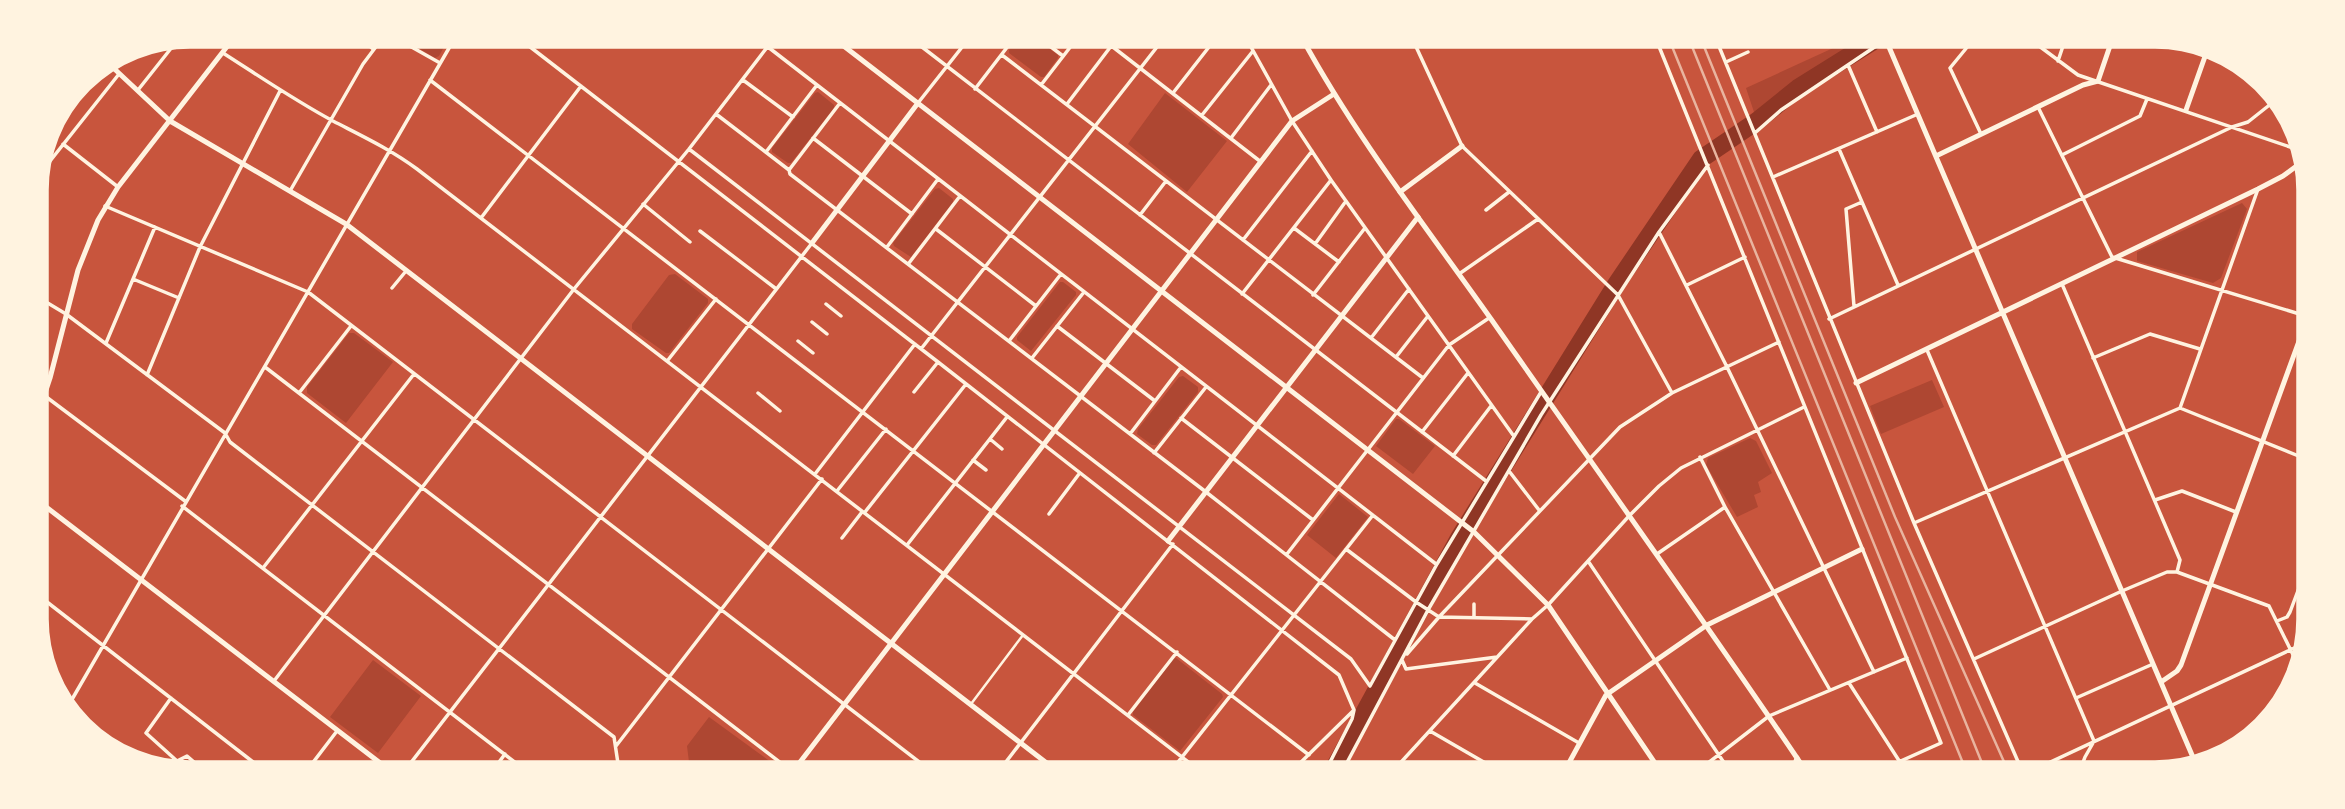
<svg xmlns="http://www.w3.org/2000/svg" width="2345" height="809" font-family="'Noto Sans',sans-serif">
<rect width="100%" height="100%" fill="#c8553d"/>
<path fill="#ae4732" d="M398,36H450L439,56L435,58Z
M1019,37H1034L1058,55V58L1044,77H1041L1009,53V50Z
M1846,39L1875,40L1798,88L1757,121L1746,88L1831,49Z
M78,84L83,87L46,136L47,130Z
M818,92L834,105V108L791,163H788L772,152V148L815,93Z
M1165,93L1227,141L1187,192L1128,144Z
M939,188L953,199V202L911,257L894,246L893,243L935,189Z
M2242,203L2247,209L2221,278L2213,283L2137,261V252Z
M675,274L708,299V303L669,353H666L632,329V324L669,275Z
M1060,282H1063L1076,292V295L1031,351L1017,340V337Z
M349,333H354L393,362L346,423L307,393V387Z
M1183,376L1198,387V392L1156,445H1152L1137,434L1138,429L1179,377Z
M1932,380L1944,407L1881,434L1870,406Z
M1396,419H1399L1435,446L1413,474L1376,446Z
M1750,438L1756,441L1772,473L1758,482L1761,492L1754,495L1758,507L1737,517L1706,465L1708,458Z
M1339,494L1368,517L1336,558L1307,535Z
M1176,658L1222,694L1223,697L1180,751L1133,715V712L1173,659Z
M373,660L421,696L378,753L330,717Z
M709,717L779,768L778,770H690L687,746Z"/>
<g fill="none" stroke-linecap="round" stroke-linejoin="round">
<path stroke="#8f3625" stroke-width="18" d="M1332,772L1459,538L1617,283L1701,159L1757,121L1798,88L1875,40"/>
<path stroke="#fff3e0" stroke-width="2.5" d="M971,704L1023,635"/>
<path stroke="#fff3e0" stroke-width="3.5" d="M218,35L229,44
M357,35L373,49
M392,36L440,63
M516,36L938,362L1339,675L1354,710L1292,771
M909,37L1486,481
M1038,37L1063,56
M1100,37L1261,162
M1246,38L1292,121L1331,180L1513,435
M1412,38L1462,146L1618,295L1672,393
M1656,39L1941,743L1874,773
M1716,39L1914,523L2023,773
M1830,39L1832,44L1839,39
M1973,40L1950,68L1981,134
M2031,40L2078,75L2302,151
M2184,40L2208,48
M921,46L929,37
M768,47L1436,564
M223,53C259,76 294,100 333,121C362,136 390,149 417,169L1200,771
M1002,55L1423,378
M2058,61L2065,40
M1726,62L1748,52
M110,65L117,56
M1848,65L1877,132
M430,80L1309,755
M743,80L793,117
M1041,85L1078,37
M975,89L1015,37
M138,90L180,37
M1173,93L1216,38
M918,103L970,37
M1067,104L1118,37
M2038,107L2112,257L2306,316
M716,114L789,170L790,174L1206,492L1395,640
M1202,115L1253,51
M1756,132L1781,110L1885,40
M813,138L912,214
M1231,138L1271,85
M63,144L118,187
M689,149L1351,659L1370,686L1437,564L1541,392
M1839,149L1898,285
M766,152L817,85
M2062,155L2140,116L2147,99
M789,170L840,103
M1773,177L1918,114
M35,180L119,74
M290,191L363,64L384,36
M643,204L690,242
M105,206L308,292L931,771
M1486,210L1509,192
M1140,215L1166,181
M481,218L581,86
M1294,228L1339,262
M936,229L1036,306
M700,231L775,288
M1659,232L1727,367L1874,672
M1243,240L1312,151
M1315,244L1346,201
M887,247L938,179
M909,263L960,196
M1459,274L1538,219
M133,279L179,298
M2062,284L2180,560L2177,572
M1687,285L1745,257
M392,288L406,271
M1242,294L1331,180
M1313,295L1365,228
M36,296L66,314L225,433L230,442L614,737L619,770
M826,304L841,316
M1854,306L1846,209L1862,202
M1829,319L2232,127L2248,122L2277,99
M812,322L827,334
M1057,326L1155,401
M1371,338L1409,289
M798,341L813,353
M1009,341L1061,274
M106,343L155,227
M921,349L1164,38
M1927,350L2094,741
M1396,357L1428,316
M1032,358L1084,292
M2093,358L2150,334L2200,349
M668,360L716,299
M265,367L790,770
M36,374L50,378
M147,375L200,247L280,91
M914,392L938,362
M299,393L351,326
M758,393L780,411
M45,396L185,501
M2180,408L2258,189
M1181,418L1313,520
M1422,432L1468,373
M1130,434L1181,367
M990,439L1002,449
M1154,453L1206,387
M1453,456L1491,406
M1700,457L1725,507L1830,690
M973,460L986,470
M1509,471L1539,510
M815,474L915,344
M837,491L886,429
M2155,500L2182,491L2236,512
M182,506L525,770
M865,512L966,384
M1049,514L1079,474
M1914,523L2180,408L2306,459
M842,538L862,512
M907,545L1007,417
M1346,549L1416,602L1439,617L1532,619
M1287,554L1449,345L1489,318
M1657,554L1725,507
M1588,561L1731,773
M263,568L414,374
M38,595L262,769
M1474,618V604
M2277,621L2287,617L2290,612L2305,572
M1407,654L1439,617L1620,427L1672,393L1779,342
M1974,659L2122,591L2167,572H2177L2269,606L2299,667
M1402,660L1406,669L1497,657
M274,681L574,289L689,149L775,37
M1475,683L1579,743
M1849,683L1907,773
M171,698L146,733L177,761L187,756L202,769
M2076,698L2153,664
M67,708L456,36
M1128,715L1177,652
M1430,731L1501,772
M616,746L822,479
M308,769L337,731
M406,769L812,243
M494,769L505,754
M999,771L1173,544
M1171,771L1373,515
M1325,772L1352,719L1354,710
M1342,772L1428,610L1541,415L1659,232L1708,165
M1392,772L1532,619L1548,605L1629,516L1659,486L1681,468L1804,407
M1695,773L1769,716L1907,658
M2027,773L2305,643
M2079,773L2085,757L2093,743"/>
<path stroke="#fff3e0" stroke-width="5" d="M832,37L1474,532L1548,605L1661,772
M1886,40L2195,762
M107,62L170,121L346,224L1057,771
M2186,110L2208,48
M1936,156L2083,85L2098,81L2112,40
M1400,192L1462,146
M812,243L918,103
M1856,383L2258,189L2283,176L2306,159
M37,417L50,378L78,270L98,220L118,187L236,35
M37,500L388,769
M1168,541L1418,217
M2161,682L2177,671L2181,665L2306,322
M1797,758L1807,773
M794,770L1292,121L1334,94
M1564,772L1606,695L1707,625L1862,549"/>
<path stroke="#fff3e0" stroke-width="5" d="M1302,38C1356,137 1426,227 1491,319C1593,465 1697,610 1797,758L1792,773"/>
<path stroke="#e9b49f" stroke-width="2.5" d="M1669,39L1967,773
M1689,39L1986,773
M1701,39L1895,517L2009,773"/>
</g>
<path d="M0 0H2345V809H0ZM190 47H2155A143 143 0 0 1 2298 190V619A143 143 0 0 1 2155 762H190A143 143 0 0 1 47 619V190A143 143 0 0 1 190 47Z" fill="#fff3e0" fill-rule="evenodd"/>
<path fill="none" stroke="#fff3e0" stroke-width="3.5" d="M190 47H2155A143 143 0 0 1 2298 190V619A143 143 0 0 1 2155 762H190A143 143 0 0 1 47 619V190A143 143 0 0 1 190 47Z"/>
</svg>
